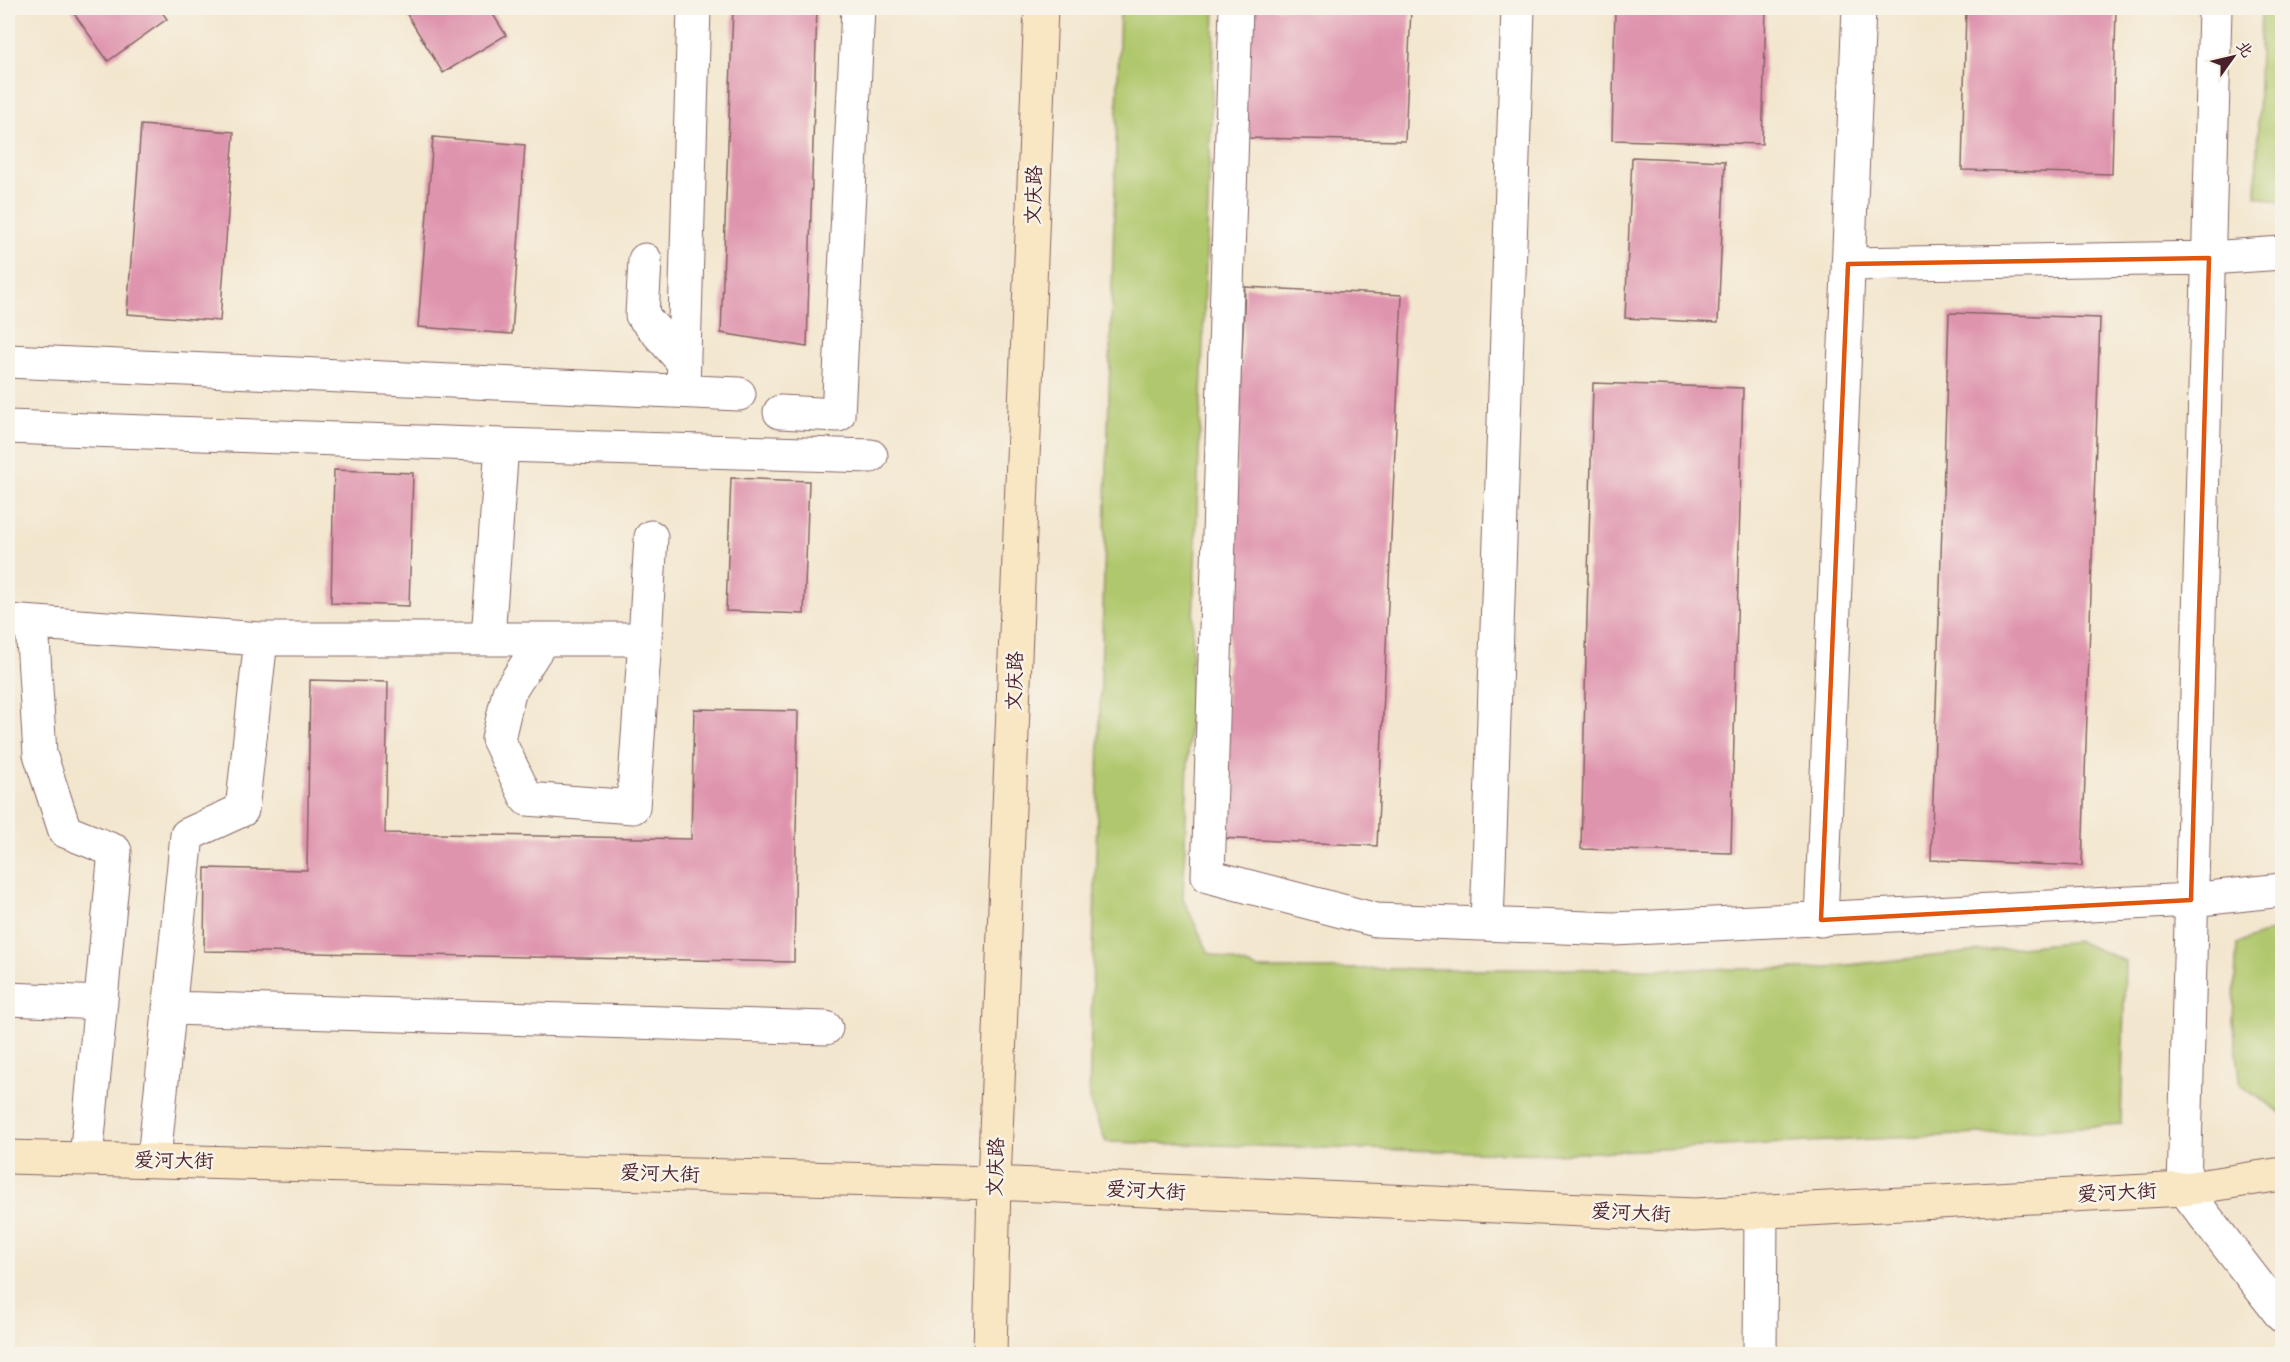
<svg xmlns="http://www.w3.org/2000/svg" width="2290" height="1362" font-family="Itim,'LXGW WenKai TC',sans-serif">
<rect width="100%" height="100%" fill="#f7f3e8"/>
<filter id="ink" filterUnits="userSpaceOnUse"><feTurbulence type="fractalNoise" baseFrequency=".0167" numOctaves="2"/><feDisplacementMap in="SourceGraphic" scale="12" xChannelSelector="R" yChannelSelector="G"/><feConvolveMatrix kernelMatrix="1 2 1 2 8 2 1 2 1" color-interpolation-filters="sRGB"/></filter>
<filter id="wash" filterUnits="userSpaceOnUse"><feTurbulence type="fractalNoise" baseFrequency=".008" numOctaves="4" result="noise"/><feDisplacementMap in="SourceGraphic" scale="24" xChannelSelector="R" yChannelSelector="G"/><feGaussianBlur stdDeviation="1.35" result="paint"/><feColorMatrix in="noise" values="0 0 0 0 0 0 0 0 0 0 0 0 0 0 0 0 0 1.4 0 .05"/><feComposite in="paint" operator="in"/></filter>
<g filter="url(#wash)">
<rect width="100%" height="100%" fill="#f3e6ce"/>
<path fill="#b0c86d" stroke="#7d744c" stroke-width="1.5" d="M1120,8H1215L1183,899L1209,953L1258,969H1810L2078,941L2125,961L2121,1124L2002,1133L1554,1154L1106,1142L1089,1100Z
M2261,8H2282V203L2256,196Z
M2282,927V1113L2241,1086L2233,1020L2237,944Z"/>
<g id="blocks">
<path fill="#df94ae" d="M70,8H159L167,19L108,61Z
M403,8H489L506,35L443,73Z
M733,8H817L807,347L721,333Z
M1250,8H1411L1405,141L1243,138Z
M1615,8H1766L1762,144L1612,140Z
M1966,8H2116L2112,174L1962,170Z
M141,125L234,132L220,321L127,314Z
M433,137L525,145L512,334L418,327Z
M1632,157L1725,161L1718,323L1625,318Z
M1245,287L1402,295L1377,846L1220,838Z
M1949,313L2100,318L2082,866L1931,860Z
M1593,383L1743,388L1731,853L1581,849Z
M334,470L413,473L409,606L331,603Z
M731,478L809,481L804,614L726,611Z
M310,680L388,682L385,833L691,839L694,709L798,711L794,962L204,951L205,868L307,870Z"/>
</g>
</g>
<g filter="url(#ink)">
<use href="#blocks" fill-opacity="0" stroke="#856564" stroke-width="1.5"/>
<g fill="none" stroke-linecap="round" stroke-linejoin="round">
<g stroke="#856564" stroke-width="35">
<path id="street" d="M1236,8L1208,876L1376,920L1614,929L2191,900L2282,890
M2215,8L2184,1189L2282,1316
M645,260L642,315L684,363
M1848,264L2209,258L2282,253
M8,361L739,394
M683,390L694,8
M780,412L838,415L858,8
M8,427L502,445
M8,621L261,639
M32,623L40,754L65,831L115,851L86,1159
M488,638L502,445L871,456
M645,639L651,537
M1821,920L1859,8
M1487,924L1518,8
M8,999L101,1003
M169,1008L826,1028
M154,1159L187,835L242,810L261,639H645L633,807L527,799L498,739L509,692L543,639
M1760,1354L1761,1211"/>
</g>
<g stroke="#856564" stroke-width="35">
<path id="secondary" d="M8,1157L994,1183L1694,1215L2184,1189L2282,1174
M990,1354L994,1183L1041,8"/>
</g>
<use href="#street" stroke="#fff" stroke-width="33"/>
<use href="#secondary" stroke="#f9e7c3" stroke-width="33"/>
</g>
</g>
<path fill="none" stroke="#e0560e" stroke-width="4.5" stroke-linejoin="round" d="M2209,258L2191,900L1821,920L1848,264Z"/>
<g text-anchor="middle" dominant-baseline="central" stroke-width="5" stroke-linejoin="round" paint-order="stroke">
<g font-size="20" fill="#4a1f2b" stroke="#f7f3e8">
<text transform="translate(1033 195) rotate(-88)">文庆路</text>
<text transform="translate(1014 681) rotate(-88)">文庆路</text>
<text transform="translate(174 1160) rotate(1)">爱河大街</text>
<text transform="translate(995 1167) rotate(-88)">文庆路</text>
<text transform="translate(660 1173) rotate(2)">爱河大街</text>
<text transform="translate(1146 1190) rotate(3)">爱河大街</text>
<text transform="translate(2117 1192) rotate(-3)">爱河大街</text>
<text transform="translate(1631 1212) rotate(3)">爱河大街</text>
</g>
</g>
<rect width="2290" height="1362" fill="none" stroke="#f7f3e8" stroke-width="30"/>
<g transform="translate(2233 57) rotate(56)" stroke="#f7f3e8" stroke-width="4.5" paint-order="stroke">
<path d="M0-4.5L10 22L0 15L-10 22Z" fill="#4a1f2b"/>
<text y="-9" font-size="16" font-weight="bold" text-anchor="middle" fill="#4a1f2b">北</text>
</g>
</svg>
